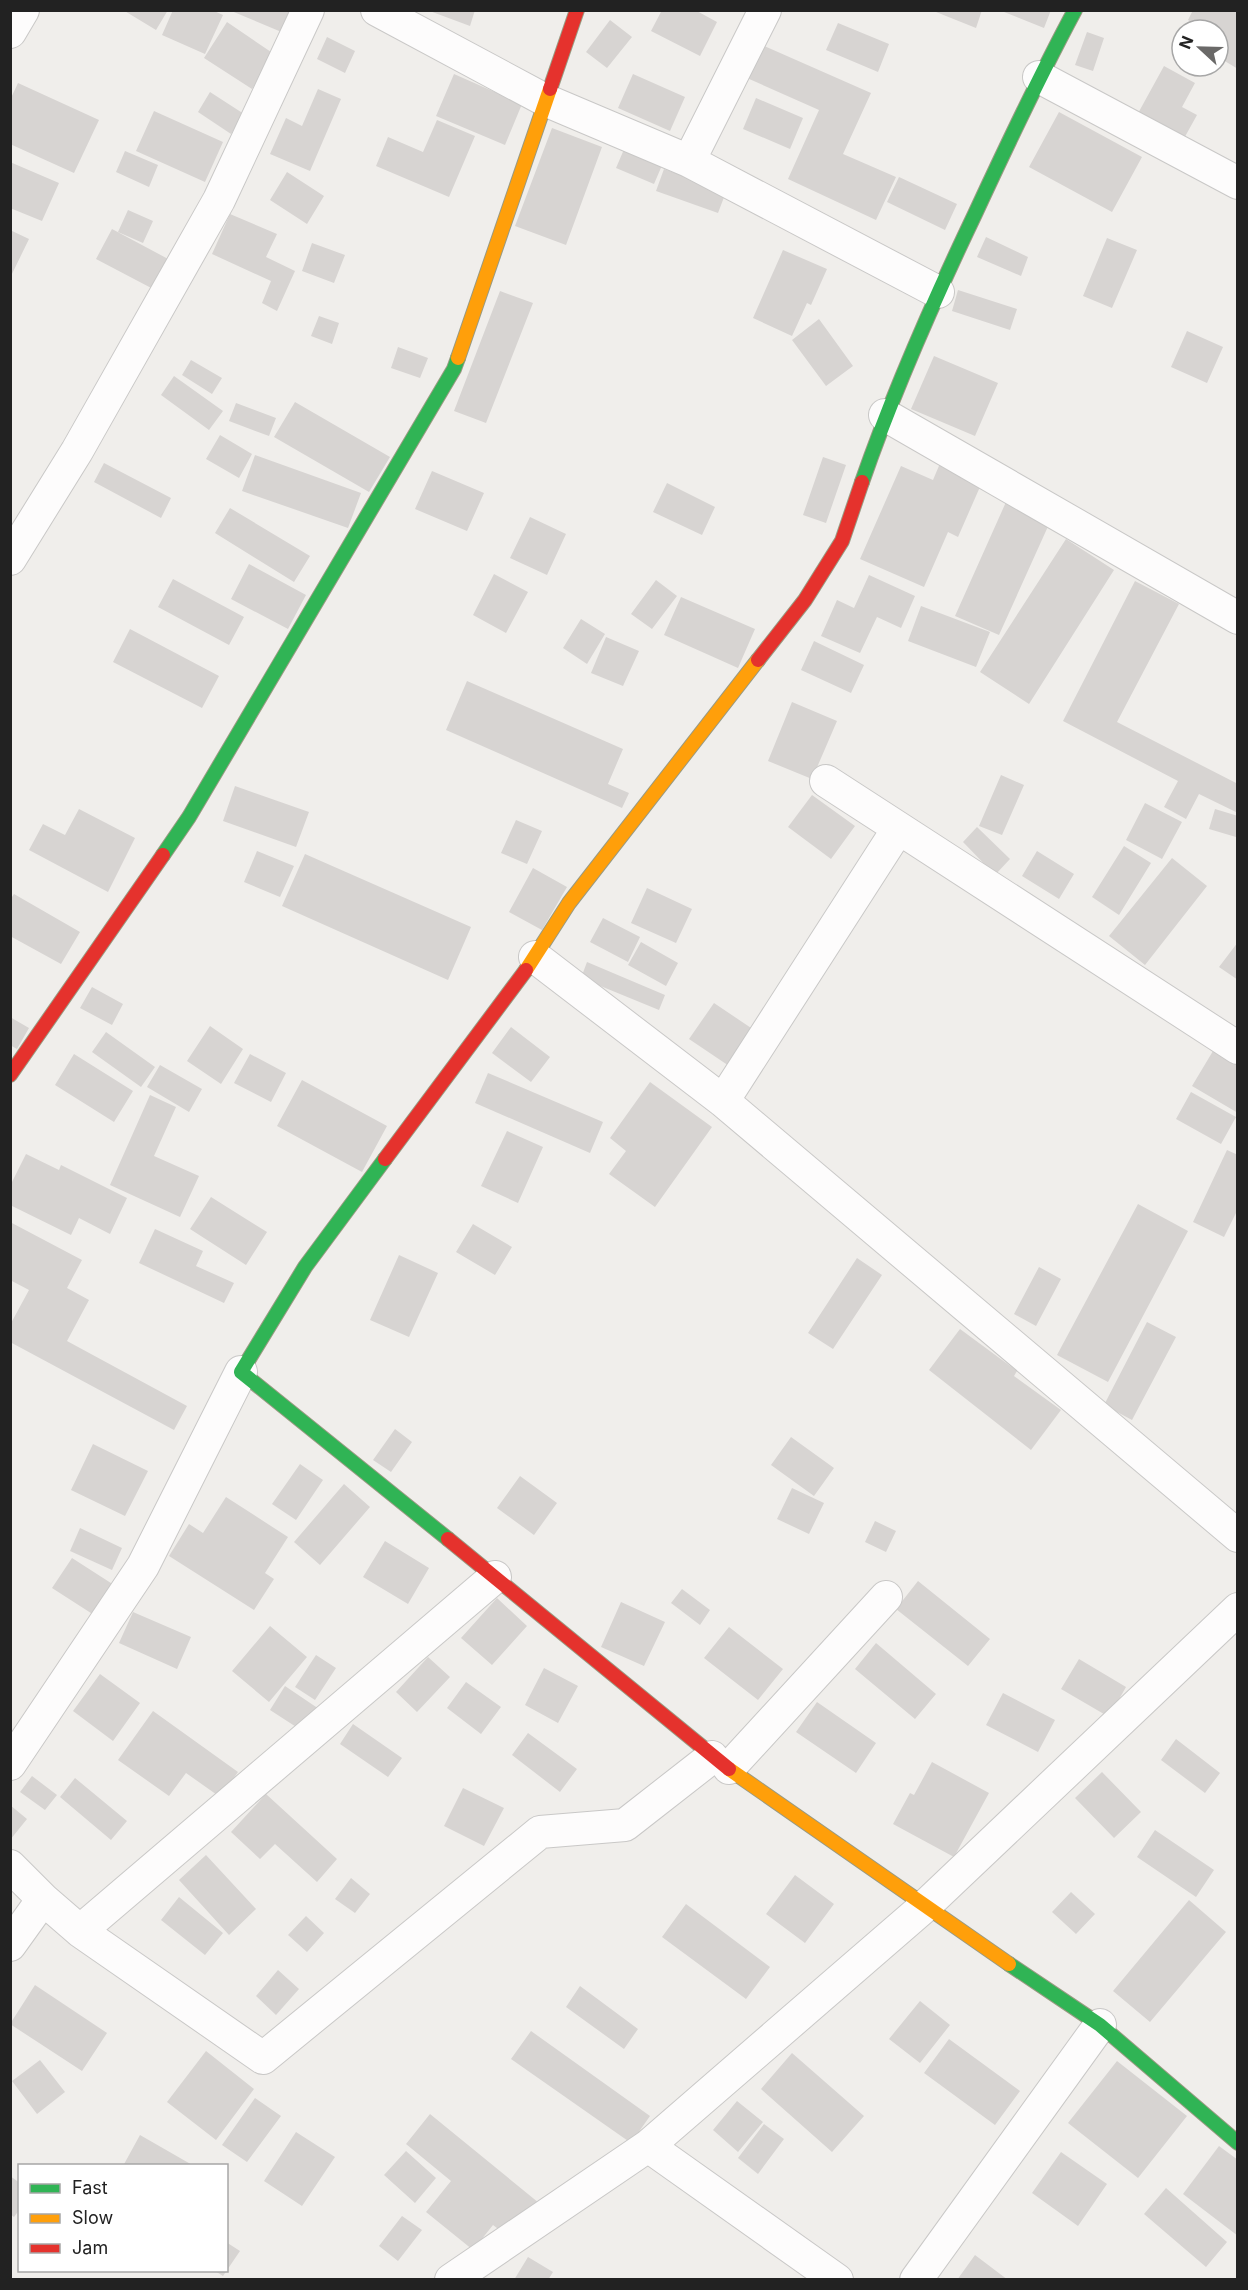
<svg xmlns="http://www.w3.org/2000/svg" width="1248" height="2290" font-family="Inter,sans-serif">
<rect width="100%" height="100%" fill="#f0eeeb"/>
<path fill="#d7d4d2" d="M123,10H168L156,30Z
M173,10H212L223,15L205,54L162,35Z
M229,10H302L291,36Z
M427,10H475L470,26Z
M662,10H695L717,22L700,56L651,31Z
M931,10H982L976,28Z
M999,10H1051L1044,28Z
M1193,10H1238V69L1218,57V30H1204L1188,20Z
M610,20L632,37L607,68L586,52Z
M227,22L274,54L252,89L204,58Z
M838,23L889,44L878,72L826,50Z
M1087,32L1104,38L1093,71L1075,65Z
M327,37L355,51L345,73L317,59Z
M762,45L871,93L843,154L896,177L876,220L788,179L819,110L747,78Z
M1164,66L1195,83L1182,107L1197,115L1182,142L1136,117Z
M454,74L522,104L505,145L436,116Z
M633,74L685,97L670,131L618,108Z
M18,83L99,120L74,173L10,144V100Z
M318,89L341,99L310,171L270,154L286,118L302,126Z
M210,92L244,114L231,134L198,112Z
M756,98L803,118L790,149L743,129Z
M154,111L223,142L205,182L136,151Z
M1059,112L1142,157L1112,212L1029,167Z
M437,120L475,136L449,197L376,166L388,137L423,152Z
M552,128L602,147L566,245L515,226Z
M625,147L663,163L654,184L616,168Z
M125,151L158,165L149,187L116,172Z
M10,162L59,183L42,221L10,208Z
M664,169L726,192L718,213L656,191Z
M287,172L324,196L307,224L270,200Z
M899,177L957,204L945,230L887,202Z
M128,210L153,221L143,243L118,232Z
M230,214L277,234L266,257L295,271L277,311L262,303L271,281L212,254Z
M112,229L170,260L155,290L96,259Z
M10,230L29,239L10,278Z
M986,237L1028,257L1021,276L977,257Z
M1107,238L1137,250L1112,308L1083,296Z
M312,243L345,255L334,283L302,271Z
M783,250L827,269L811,305L807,303L792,336L753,318Z
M958,290L1017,309L1010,330L952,311Z
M500,291L533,303L486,423L454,411Z
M319,316L339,323L332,344L311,336Z
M819,319L853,366L826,386L792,340Z
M1187,331L1223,347L1207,383L1171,367Z
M398,347L428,358L420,378L391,368Z
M934,356L998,383L975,436L911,409Z
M191,360L222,378L212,394L182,375Z
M174,376L223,411L209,430L161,395Z
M295,402L390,457L369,492L274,437Z
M236,403L276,418L269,436L229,421Z
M220,435L252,454L239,478L206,459Z
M255,455L361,493L348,528L242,491Z
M823,457L846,465L826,523L803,515Z
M941,461L983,480L958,537L948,532L924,587L860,559L901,466L933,480Z
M104,463L171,498L161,518L94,482Z
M432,471L484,493L467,531L415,509Z
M667,483L715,507L702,535L653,512Z
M1006,502L1050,522L999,635L955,616Z
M230,508L310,556L294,582L215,533Z
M530,517L566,534L547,575L510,558Z
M1066,539L1114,570L1029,704L980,672Z
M249,564L306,595L288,629L231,599Z
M494,574L528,592L506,633L473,615Z
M869,575L915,596L901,628L877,617L860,653L821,636L837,600L854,608Z
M173,579L244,617L229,645L158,607Z
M656,580L677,596L652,629L631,614Z
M1135,581L1179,604L1117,722L1238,784V813L1199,794L1186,819L1164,807L1178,781L1063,721Z
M681,597L755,629L738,668L664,635Z
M921,606L990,632L976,667L908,641Z
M581,619L605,634L587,664L563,648Z
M130,629L219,676L202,708L113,662Z
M606,637L639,651L623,686L591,673Z
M814,641L864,665L851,693L801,670Z
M467,681L623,749L608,784L629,793L622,808L446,730Z
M792,702L837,721L812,779L768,761Z
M1001,775L1024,785L1002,835L979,826Z
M235,786L309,812L296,847L223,821Z
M812,795L855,826L831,859L788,827Z
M1145,803L1182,822L1162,859L1126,840Z
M79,809L135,838L108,892L29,850L43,824L65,835Z
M1215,809L1238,816L1236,837L1209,829Z
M516,820L542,831L527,864L501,853Z
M977,827L1010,859L995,875L963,842Z
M1124,846L1151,863L1119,915L1092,897Z
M257,851L294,866L280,897L244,882Z
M1037,851L1074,874L1059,899L1022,876Z
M305,854L471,927L448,980L282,906Z
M1172,858L1207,886L1145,965L1109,936Z
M533,868L567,887L542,930L509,912Z
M647,888L692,909L676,943L631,923Z
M14,894L80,932L61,964L10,936V900Z
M603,918L640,937L628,962L590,942Z
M641,942L678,963L666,986L628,965Z
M1238,942V980L1219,967Z
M587,962L665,995L659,1010L581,978Z
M92,987L123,1004L112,1025L80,1008Z
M714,1003L763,1036L738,1072L689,1039Z
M10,1017L29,1028L17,1049L10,1045Z
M210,1026L243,1049L221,1084L187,1061Z
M511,1027L550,1057L531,1082L492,1053Z
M106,1032L155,1067L141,1087L92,1052Z
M1216,1046L1238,1059V1113L1192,1086Z
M74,1054L133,1091L114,1122L55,1085Z
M250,1054L286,1073L271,1102L234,1083Z
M160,1065L202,1089L189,1112L147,1087Z
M488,1073L603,1122L590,1153L475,1103Z
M302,1080L387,1126L362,1172L277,1126Z
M650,1082L712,1127L655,1207L609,1174L626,1151L610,1138Z
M1191,1092L1236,1117L1221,1144L1176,1119Z
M150,1095L176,1107L154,1156L199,1176L180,1217L110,1185Z
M507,1131L543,1147L518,1203L481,1186Z
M1227,1150L1238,1155V1209L1224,1237L1193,1222Z
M26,1154L59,1170L61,1165L127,1198L110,1234L79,1218L71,1235L10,1205V1186Z
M211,1197L267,1232L246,1265L190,1229Z
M1138,1204L1188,1231L1108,1382L1057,1355Z
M10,1222L82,1260L67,1288L89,1300L67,1341L187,1406L174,1430L10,1342V1325L29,1290L10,1280Z
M473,1224L512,1247L495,1275L456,1252Z
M155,1229L203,1251L196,1266L234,1283L224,1303L139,1263Z
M399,1255L438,1273L409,1337L370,1320Z
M857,1258L882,1275L833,1349L808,1333Z
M1039,1267L1061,1279L1036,1326L1014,1314Z
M1147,1322L1176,1337L1132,1420L1104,1405Z
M960,1329L1017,1371L1014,1376L1061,1410L1031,1450L929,1370Z
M395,1429L412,1442L391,1472L373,1460Z
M791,1437L834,1468L814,1496L771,1465Z
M93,1444L148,1471L125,1516L71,1490Z
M300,1464L323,1480L296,1520L272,1504Z
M520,1476L557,1503L534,1535L497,1508Z
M344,1484L370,1507L320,1565L294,1542Z
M792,1488L824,1503L809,1534L777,1519Z
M226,1497L288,1537L265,1573L274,1579L254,1610L169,1556L189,1524L203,1533Z
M875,1521L896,1531L886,1552L865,1542Z
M80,1528L122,1548L112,1570L70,1551Z
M385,1541L429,1568L408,1604L363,1577Z
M72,1558L114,1585L94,1615L52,1588Z
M918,1581L990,1639L968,1666L896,1609Z
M682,1589L710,1610L700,1625L671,1603Z
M497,1598L527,1626L492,1665L461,1638Z
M621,1602L665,1622L644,1666L601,1647Z
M133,1612L191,1637L177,1669L119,1643Z
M270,1626L307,1657L269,1702L232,1671Z
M729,1627L783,1669L758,1700L704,1658Z
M876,1643L936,1694L915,1719L855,1669Z
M316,1655L336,1668L315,1700L295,1687Z
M428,1657L450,1677L417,1712L396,1692Z
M1079,1659L1126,1687L1109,1717L1061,1689Z
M544,1668L578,1686L558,1723L525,1705Z
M100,1674L140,1703L113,1741L73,1711Z
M466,1682L501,1707L481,1734L447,1708Z
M285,1686L319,1709L304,1732L270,1710Z
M1003,1693L1055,1720L1038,1752L986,1725Z
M817,1702L876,1743L856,1773L796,1732Z
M153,1711L238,1772L220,1797L186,1773L169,1796L118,1760Z
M353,1724L402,1758L388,1777L340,1744Z
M528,1733L577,1769L560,1792L512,1755Z
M1176,1739L1220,1773L1205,1793L1161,1760Z
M932,1762L989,1793L954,1857L893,1824L910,1793L914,1795Z
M1102,1772L1141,1812L1114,1838L1075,1798Z
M32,1776L57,1795L45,1810L20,1792Z
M75,1778L127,1821L111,1840L60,1797Z
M463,1788L504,1808L484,1846L444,1826Z
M266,1794L337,1859L317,1882L275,1844L260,1859L231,1832Z
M10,1805L27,1819L10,1840Z
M1155,1830L1214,1870L1196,1897L1137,1857Z
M206,1855L256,1909L229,1935L179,1880Z
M795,1875L834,1904L805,1943L766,1914Z
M351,1878L370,1894L355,1913L335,1899Z
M1071,1892L1095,1914L1076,1934L1052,1912Z
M179,1897L223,1933L205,1955L161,1920Z
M1189,1900L1226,1932L1150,2022L1113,1991Z
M686,1904L770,1967L746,1999L662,1937Z
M306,1916L324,1933L307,1952L288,1935Z
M278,1970L299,1989L276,2015L256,1996Z
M35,1985L107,2033L82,2071L10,2024Z
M580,1986L638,2029L624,2049L566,2007Z
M920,2001L950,2025L920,2063L889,2039Z
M531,2031L650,2116L631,2143L511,2059Z
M949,2039L1020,2091L995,2125L924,2073Z
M206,2051L254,2089L216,2140L167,2102Z
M792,2053L864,2116L832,2152L761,2089Z
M40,2060L65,2092L37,2114L12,2081Z
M1117,2061L1187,2116L1138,2178L1068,2123Z
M255,2098L281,2116L247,2162L222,2145Z
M737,2101L763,2122L738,2152L713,2130Z
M430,2114L539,2203L510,2238L493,2225L473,2250L426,2212L451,2181L406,2144Z
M764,2124L784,2139L758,2174L738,2158Z
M296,2132L335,2157L302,2206L264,2181Z
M140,2135L194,2166H123Z
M1219,2146L1238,2160V2236L1183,2194Z
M406,2151L436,2178L415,2203L384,2175Z
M1061,2152L1107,2184L1078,2226L1032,2193Z
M10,2176L20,2183V2209L14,2217L10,2214Z
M1166,2188L1227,2242L1206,2267L1144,2214Z
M402,2216L422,2230L398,2261L379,2246Z
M226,2242L240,2251L223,2276L215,2271H226Z
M975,2255L1008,2280H957Z
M528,2257L553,2272L548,2280H514Z"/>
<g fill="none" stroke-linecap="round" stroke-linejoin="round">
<g stroke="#c9c8c7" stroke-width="34">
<path id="street" d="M377,10L545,100L689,161L938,292
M10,32L23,10
M1039,77L1238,183
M689,161L765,10
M885,415L1238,618
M10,559L77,451L219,200L308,10
M826,781L1238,1048
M535,957L723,1101L1238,1536
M723,1101L898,829
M10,1764L143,1566L241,1372
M729,1768L886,1597
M10,1866L43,1899
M80,1931L263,2058L540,1832L625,1825L712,1757
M10,1945L43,1899L80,1931L495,1577
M648,2146L837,2280
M451,2280L648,2146L924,1907L1238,1609
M916,2280L1100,2025"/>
</g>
<g stroke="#999a82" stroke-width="16">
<path id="fast" d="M862,482C894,390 933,302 975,214C1007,145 1039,77 1075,10
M163,855L189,817L454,369L458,358
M385,1159L305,1267L241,1372L448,1539
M1009,1964L1100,2025L1238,2143"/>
</g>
<g stroke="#999a82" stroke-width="16">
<path id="slow" d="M458,358L550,89
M526,970L569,903L758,660
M729,1769L1009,1964"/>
</g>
<g stroke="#999a82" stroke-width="16">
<path id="jam" d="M550,89L577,10
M758,660L805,600L842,541L862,482
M10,1075L163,855
M385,1159L526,970
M448,1539L729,1769"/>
</g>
<use href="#street" stroke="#fdfcfc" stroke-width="32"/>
<use href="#fast" stroke="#30b455" stroke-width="14"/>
<use href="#slow" stroke="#ff9f0a" stroke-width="14"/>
<use href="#jam" stroke="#e5322d" stroke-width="14"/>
</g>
<rect width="1248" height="2290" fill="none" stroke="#222222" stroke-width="24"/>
<rect x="18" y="2164" width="210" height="108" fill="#ffffff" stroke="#a7a7a7" stroke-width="1.5"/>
<rect x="30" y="2184" width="30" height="9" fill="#30b455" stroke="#a7a7a7" stroke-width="1.5"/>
<text x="72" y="2194" font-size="18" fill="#222222">Fast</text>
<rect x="30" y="2214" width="30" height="9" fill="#ff9f0a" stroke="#a7a7a7" stroke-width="1.5"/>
<text x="72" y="2224" font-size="18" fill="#222222">Slow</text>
<rect x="30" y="2244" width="30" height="9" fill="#e5322d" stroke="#a7a7a7" stroke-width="1.5"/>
<text x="72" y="2254" font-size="18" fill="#222222">Jam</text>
<g transform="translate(1200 48) rotate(292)"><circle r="28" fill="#ffffff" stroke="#a7a7a7" stroke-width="1.5"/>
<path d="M0-4.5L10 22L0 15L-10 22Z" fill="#6a6968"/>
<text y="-9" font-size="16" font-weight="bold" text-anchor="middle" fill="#222222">N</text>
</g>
</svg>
